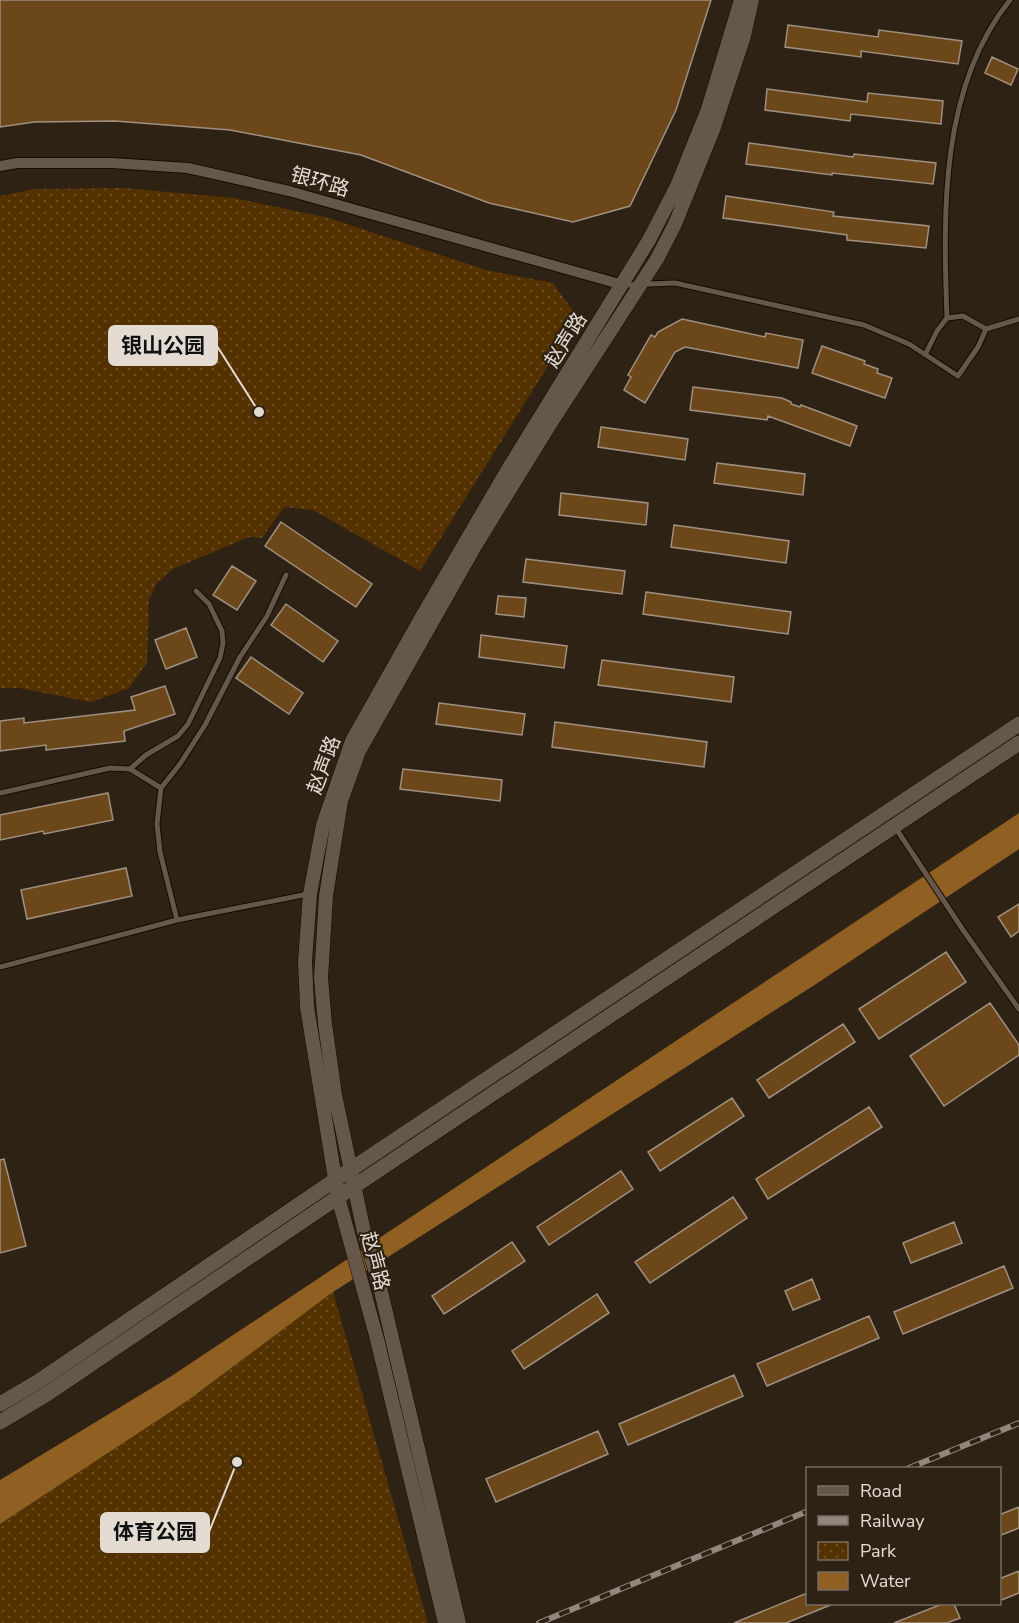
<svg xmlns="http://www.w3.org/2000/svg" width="1019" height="1623" font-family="'Nunito Sans','Noto Sans SC',sans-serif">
<defs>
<pattern id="park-dots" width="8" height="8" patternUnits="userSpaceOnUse" patternTransform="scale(1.5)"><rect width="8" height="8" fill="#533101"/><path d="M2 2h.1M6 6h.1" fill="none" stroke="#6c4e25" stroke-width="1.8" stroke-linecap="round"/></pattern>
</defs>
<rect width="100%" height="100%" fill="#2e2215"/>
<path fill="url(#park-dots)" d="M124,188L234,198L329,218L486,270L553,283L578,318L420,571L313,510L284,507L262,538L249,537L173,569L156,584L149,600L147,663L129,688L91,702L19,688H0V196L36,189Z
M333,1292L428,1623H0V1524L187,1401Z"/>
<path fill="#905f22" d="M1019,813V849L816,984L333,1292L187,1401L0,1524V1480L170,1377Z"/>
<path fill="#6c4719" stroke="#9f9081" stroke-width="1.5" d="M0,0H711L676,110L630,206L573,222L489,203L361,155L230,130L115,121L34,122L0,127Z
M788,25L878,37L879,30L962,41L958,64L861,51V57L785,47Z
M992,57L1018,69L1011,85L985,73Z
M767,89L867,102L868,93L943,101L941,124L851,114L850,121L765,110Z
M749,143L853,157L854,154L936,163L933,184L832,173V175L746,164Z
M726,196L834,212L833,216L929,226L926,248L847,240V235L723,218Z
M682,319L765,337L766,333L803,340L798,368L685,347L675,352L645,403L624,390L631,377L628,375L651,335L655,337L658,332Z
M822,346L865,361L864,364L878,369L877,373L892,378L885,398L812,373Z
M693,387L782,398L791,402V404L800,407L801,405L857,426L850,446L768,416L767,420L690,410Z
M601,427L688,439L685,460L598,447Z
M717,463L805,474L803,495L714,483Z
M561,493L648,503L646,525L559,515Z
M281,522L372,584L356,607L265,546Z
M674,525L789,541L786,563L671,547Z
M526,559L625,571L622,594L523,582Z
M232,566L256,581L237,610L213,595Z
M646,592L791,612L788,634L643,614Z
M498,596L526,598L524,617L496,614Z
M286,604L338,641L323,662L271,625Z
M186,628L197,657L166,669L155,640Z
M481,635L567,646L564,668L479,657Z
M251,657L303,693L289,714L236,678Z
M602,660L734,677L731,702L598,685Z
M165,686L175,714L124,731L125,741L46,750V745L0,751V721L24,718V723L135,710L131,697Z
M439,703L525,714L522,735L436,724Z
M555,722L707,742L704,767L552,747Z
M403,769L502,780L500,801L400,789Z
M108,793L113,820L44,834L43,831L0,840V815Z
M126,868L132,896L27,919L21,890Z
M1019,904V931L1011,937L998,917Z
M946,952L966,982L879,1039L859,1009Z
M990,1003L1019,1045V1055L944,1106L910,1056Z
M843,1024L855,1042L769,1098L757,1080Z
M732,1098L744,1116L660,1171L648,1152Z
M869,1107L882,1127L768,1199L756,1179Z
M4,1159L26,1246L0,1253V1160Z
M621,1171L633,1189L549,1245L537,1227Z
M733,1197L747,1218L650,1283L635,1262Z
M954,1222L962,1243L911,1263L903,1243Z
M512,1242L525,1261L444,1314L432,1296Z
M1004,1266L1013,1288L903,1334L894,1312Z
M812,1279L820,1299L793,1310L785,1291Z
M597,1294L609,1313L524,1369L512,1351Z
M869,1316L879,1338L767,1386L757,1364Z
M734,1375L743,1396L628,1445L619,1424Z
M598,1431L608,1454L496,1502L486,1479Z
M1019,1507V1528L999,1536V1515Z
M1019,1571V1593L999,1601V1579Z
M807,1593V1604H833L786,1623H734Z
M942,1604H954L960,1618L947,1623H894Z"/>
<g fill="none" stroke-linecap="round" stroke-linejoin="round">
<g stroke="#150b02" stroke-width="7">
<path id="service" d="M625,285L675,283L864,325L909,344L958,376L978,347L986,329L963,316L947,318L937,331L926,353
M947,318C943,212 940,87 1010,0
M986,329L1019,319
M130,769L146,755L178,736L188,724L220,658L223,643L222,631L209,604L196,591
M161,788L157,824L160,852L177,920
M0,793L110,768L130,769L161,788L180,764L205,725L240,657L267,616L286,575
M895,827L963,930L1019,1009
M0,967L177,920L308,894"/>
</g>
<g stroke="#150b02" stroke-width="12">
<path id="minor" d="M0,166L17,163H112L188,168L289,191L623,285"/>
</g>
<g stroke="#150b02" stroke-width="15">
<path id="tertiary" d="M445,1623L377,1339L338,1197L307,1007L305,961L310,894L323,825L352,741L423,615L507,471L649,240L677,186L708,109L741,0
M459,1623L380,1287L364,1232L335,1095L325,1024L321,978L326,896L341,801L359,751L475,546L547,429L657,259L675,224L713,130L744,36L752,0"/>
</g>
<g stroke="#150b02" stroke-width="16">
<path id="secondary" d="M0,1404L39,1381L335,1180L1019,724
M0,1422L47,1394L338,1197L1019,743"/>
</g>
<use href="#service" stroke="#655749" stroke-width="5"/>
<use href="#minor" stroke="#655749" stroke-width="10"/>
<use href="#tertiary" stroke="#655749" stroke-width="14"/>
<use href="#secondary" stroke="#655749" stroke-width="15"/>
<g stroke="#91877c" stroke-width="6">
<path id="rail" d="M909,1468L1019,1423
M539,1623L808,1511"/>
</g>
<use href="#rail" stroke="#2e2215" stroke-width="4" stroke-dasharray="11" stroke-linecap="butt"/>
</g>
<g text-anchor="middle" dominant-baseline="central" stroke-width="4.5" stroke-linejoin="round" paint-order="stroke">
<g font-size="20" fill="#e4dcd3" stroke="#2e2215">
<text transform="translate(320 182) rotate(16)">银环路</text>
<text transform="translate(566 340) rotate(-58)">赵声路</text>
<text transform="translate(324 765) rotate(-70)">赵声路</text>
<text transform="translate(375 1261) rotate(75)">赵声路</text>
</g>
</g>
<path fill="none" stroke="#e4dcd3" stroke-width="2" d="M259 412L217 346M237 1462L209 1532"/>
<g fill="#e4dcd3" stroke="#2e2215" stroke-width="2">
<circle cx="259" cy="412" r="6"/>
<circle cx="237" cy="1462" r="6"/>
</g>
<g fill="#e4dcd3" stroke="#e4dcd3" stroke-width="2">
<rect x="109" y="326" width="108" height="39" rx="6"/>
<rect x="101" y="1513" width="108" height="39" rx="6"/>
</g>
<g font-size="21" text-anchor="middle" font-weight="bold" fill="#111">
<text x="163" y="353">银山公园</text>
<text x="155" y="1539">体育公园</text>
</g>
<rect x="806" y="1467" width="195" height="138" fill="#2e2215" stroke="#776c61" stroke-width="1.5"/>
<rect x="818" y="1486" width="30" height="9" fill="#655749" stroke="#776c61" stroke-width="1.5"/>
<text x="860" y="1497" font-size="18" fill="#e4dcd3">Road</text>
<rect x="818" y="1516" width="30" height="9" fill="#91877c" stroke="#776c61" stroke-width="1.5"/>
<text x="860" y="1527" font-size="18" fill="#e4dcd3">Railway</text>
<rect x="818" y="1542" width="30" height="18" fill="url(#park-dots)" stroke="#776c61" stroke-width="1.5"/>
<text x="860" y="1557" font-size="18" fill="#e4dcd3">Park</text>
<rect x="818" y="1572" width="30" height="18" fill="#905f22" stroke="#776c61" stroke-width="1.5"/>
<text x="860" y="1587" font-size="18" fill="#e4dcd3">Water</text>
</svg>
